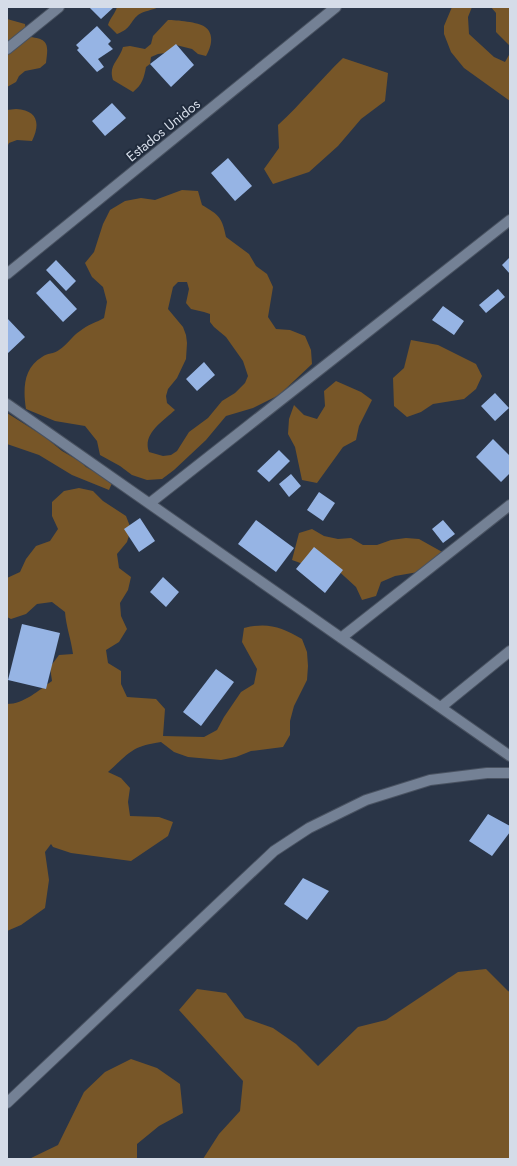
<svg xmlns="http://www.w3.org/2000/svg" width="517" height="1166" font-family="Jost,sans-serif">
<rect width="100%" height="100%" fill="#2a3547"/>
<path fill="#775628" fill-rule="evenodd" d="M117,7H159C153,10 143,11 138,15C129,23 132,28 117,34L108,25C110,18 115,14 117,7Z
M452,7H472L468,17L469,34L494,57L505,62L509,55L510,47V101L464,68L451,52L444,34V26Z
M491,7H510V46L496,32V13Z
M7,19L25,24L26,31L30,37C50,39 48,46 46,63L40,68L25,71L19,76L16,82L7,87Z
M168,20C176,20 199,22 205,27C215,34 211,48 206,56L198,54L192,49L176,45L165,53L158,54L151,57L150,64L146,67C144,78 142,85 133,92L113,80C108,65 119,61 123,47L130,46L145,49L151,44L153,36Z
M343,58L388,73L385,101L361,119L338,146L309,172L273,184L264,169L279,148L278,125C301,104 321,79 343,58Z
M16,109C37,110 41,123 32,141L17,140L9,143L7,147V110Z
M182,190L198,191L202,205C219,215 222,217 226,237L249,254L256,266L267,274L273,287L268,317L276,329L290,330L305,336L311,350L312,364L279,395L253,408L226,416L206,440L174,470L162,479L147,480L132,475L120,466L100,455L97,441L85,426L55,421L26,409C23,390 23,368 42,357C47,353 54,354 59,350C68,344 72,336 80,331C87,325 97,322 104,318L107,302L103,287L92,277L85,263L94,252L103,224L110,210L125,201L141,198L155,200ZM178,282H187L189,289L186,303L191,309L204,312L210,314V322L214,327L226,337L243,361L248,376L245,383L235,393L222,401L208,418L189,432L177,451L171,455L163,456L149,452C142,434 163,421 175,410L167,403L166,396L168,389L177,378L186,359L187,343L186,335L183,327L168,309L173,287Z
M411,340L438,345L476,364L482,376L476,389L464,399L433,404L421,412L407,417L394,406L393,378L404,368Z
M336,381L361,392L372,400L359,426L356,440L343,447L317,483L302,480L295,447L288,434L289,419L294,405L304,415L317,419L325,406L324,391Z
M7,413L45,437L62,451L81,462L86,467L106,478L112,483L109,490L72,475L39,455L7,444Z
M79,488L93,491L103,501L126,516L131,529L127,542L117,554L119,568L131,577L128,590L120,603L121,616L127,629L119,642L106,650L108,663L121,671V684L127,697L156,699L165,709L163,736L204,737L217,730L224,717L241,692L254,684L257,669L242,642L244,628C268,622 281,627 302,639L307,652L308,666L307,680L294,706L290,721V735L283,747L251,751L236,757L221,760L188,757L174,752L161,742C132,746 129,753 108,772L121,778L130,788L128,802L130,816L159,817L173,822L168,836L131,861L71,853L53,847L51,844L45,852L49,880L45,908L21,925L7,931V704C24,704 39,690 52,681L50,667L59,655L73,654C71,639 66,626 65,612L52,602L37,604L26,614L11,619L7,617V578L20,572L26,559L36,546L50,541L58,529L52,516V502L64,491Z
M312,529L324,536L338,539L351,538L363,545H377L391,540L406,538L419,539L444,553L424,571L395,576L381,582L376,596L362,600L356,587L333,566L306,565L292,560L299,533Z
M486,969L508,991L510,992V1159H203L219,1134L240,1111L243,1081L179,1010L197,989L226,993L245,1018L273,1028L296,1044L318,1066L358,1027L386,1020L458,972Z
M131,1059L157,1068L180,1084L183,1113L159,1126L137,1144V1159H29L58,1145L84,1092L105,1072Z"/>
<path fill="#96b4e4" d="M89,7H114L101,19Z
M97,26L111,41L108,44L113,49L98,59L104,67L97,72L77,50L79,48L76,45Z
M176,44L194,65L171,87L150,64Z
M112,103L126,118L105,136L92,121Z
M228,158L252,186L235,201L211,173Z
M510,257V274L502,265Z
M56,260L76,281L66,291L46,270Z
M50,280L77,309L63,322L36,293Z
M498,289L505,297L486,313L479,305Z
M443,306L464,321L454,335L432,320Z
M7,318L25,337L7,354Z
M204,362L215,375L197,391L186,379Z
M495,393L509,408L495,421L481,406Z
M493,439L510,456V473L501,482L476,457Z
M279,450L290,461L269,482L257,471Z
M291,474L301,486L289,497L279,484Z
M319,492L335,503L323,521L307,510Z
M140,518L155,541L139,552L124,529Z
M256,520L294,548L276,572L238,544Z
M443,520L455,534L443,543L432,529Z
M314,547L343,570L325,593L296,569Z
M163,577L179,592L166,607L150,592Z
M22,624L60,633L46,689L8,680Z
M216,669L234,682L201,726L183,712Z
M488,814L510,826V832L492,856L469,841Z
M303,878L329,891L307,920L284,904Z"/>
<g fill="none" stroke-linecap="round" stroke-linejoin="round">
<g stroke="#495261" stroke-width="12">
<path id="minor" d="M7,49L59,7
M7,274L336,7
M7,404L510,756
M150,503L510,220
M341,638L510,505
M441,707L510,651
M7,1103L274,851L309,828L366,800L430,780L487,773H510"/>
</g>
<use href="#minor" stroke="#748195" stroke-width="10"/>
</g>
<g text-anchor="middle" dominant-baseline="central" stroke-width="4" stroke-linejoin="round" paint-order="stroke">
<g font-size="14" fill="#d5dce8" stroke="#202b3c">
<text transform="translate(163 130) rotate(-39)">Estados Unidos</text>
</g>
</g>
<rect width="517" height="1166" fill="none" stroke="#d5dce8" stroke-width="16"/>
</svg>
